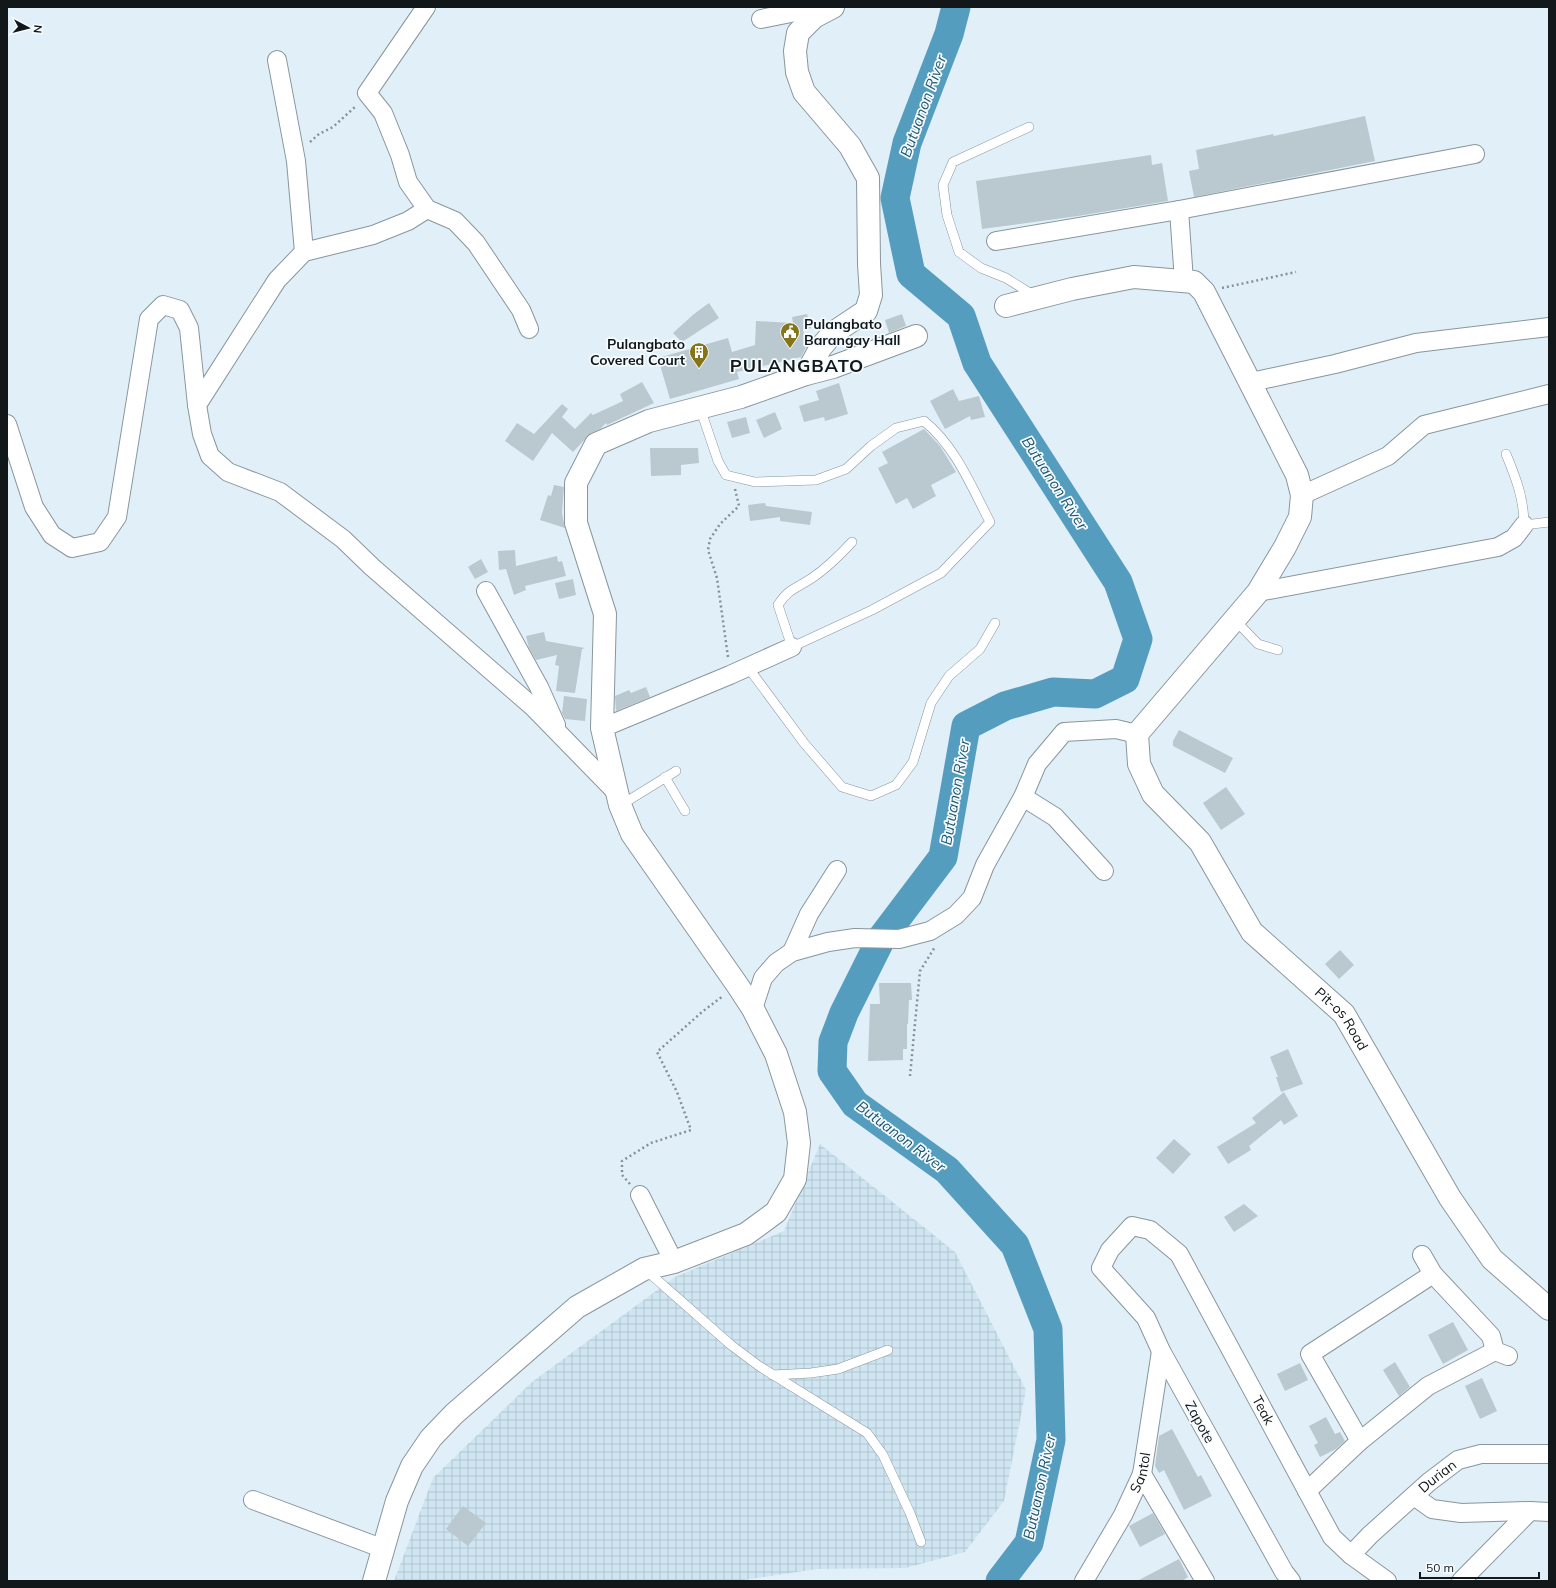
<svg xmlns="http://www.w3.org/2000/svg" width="1556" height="1588" font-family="Mulish,sans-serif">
<defs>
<pattern id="industrial-grid" width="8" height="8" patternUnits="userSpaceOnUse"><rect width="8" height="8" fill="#cfe6f2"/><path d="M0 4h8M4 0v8" fill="none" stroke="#b1c5cf"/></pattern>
</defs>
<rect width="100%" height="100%" fill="#e1f0f8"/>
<path fill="url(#industrial-grid)" d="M820,1144L955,1252L1026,1390L1004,1501L965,1552L906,1568L817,1569L737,1581H394L433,1478L532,1382L675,1277L784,1231Z"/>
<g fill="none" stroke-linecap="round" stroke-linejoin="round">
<path stroke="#559dbf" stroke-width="29" d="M956,7L949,34L907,143L895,198L911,274L961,316L977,363L1118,582L1138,639L1125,679L1095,694L1053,692L1005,706L966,726L943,857L881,939L844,1013L833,1042L832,1071L855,1104L947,1170L1015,1245L1048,1329L1051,1440L1029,1543L1000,1581"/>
</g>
<path fill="#bac8d0" d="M1365,116L1375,161L1194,197L1189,171L1199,169L1196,150L1273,134L1274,136Z
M1151,155L1152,165L1162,163L1168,201L1078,216L982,229L976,181Z
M709,303L719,318L682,342L673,333L694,314Z
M807,314L811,328L803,330L807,346L801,357L737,372L739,379L670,399L658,358L728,338L732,352L755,345L756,321L793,323L792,317Z
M902,314L906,326L889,333L885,320Z
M642,382L654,403L607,425L606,423L600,429L591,433L573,452L552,433L533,461L505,441L517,423L534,434L562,404L568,409L562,417L575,429L591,413L593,415L623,401L620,394Z
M839,383L848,414L825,421L824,417L804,422L799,406L819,400L816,391Z
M953,389L959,401L979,396L985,417L971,420L970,416L945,429L930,401Z
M775,412L782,429L764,438L756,420Z
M746,417L750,433L732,438L727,422Z
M924,429L940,446L956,472L931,485L936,496L913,509L907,498L896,504L878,468L888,463L882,452Z
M650,448H698L699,463L681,465V475L651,476Z
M554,485L564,487L562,513L565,528L540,520L548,495L551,496Z
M765,503L766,506L812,512L810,525L780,521V517L750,521L748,505Z
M515,550L516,566L557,556L558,562L562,561L566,576L525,586L526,590L514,595L506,569L499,570L498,551Z
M481,559L488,572L475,579L468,567Z
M573,579L576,595L559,599L555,583Z
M544,632L546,641L585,648L582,649L575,693L556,691L559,666L555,665L557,655L536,660L529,648L526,636Z
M646,687L650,697L616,711L615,696L629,690L631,693Z
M564,696L587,699L585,721L565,719L562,713Z
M1179,730L1233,758L1225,773L1173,746V741Z
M1226,787L1245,814L1221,830L1203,803Z
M1340,950L1354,965L1339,979L1325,964Z
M879,983H911L912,1000H909L908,1024H907V1049H903V1060L868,1061L870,1004H880Z
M1288,1049L1303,1084L1281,1092L1276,1077H1278L1270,1057Z
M1284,1092L1298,1116L1284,1125L1281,1120L1249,1146L1251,1150L1228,1164L1217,1147L1256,1123L1252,1118Z
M1174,1139L1191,1154L1173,1174L1156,1158Z
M1244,1204L1258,1216L1234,1232L1224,1217Z
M1453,1322L1468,1350L1443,1364L1428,1335Z
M1395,1362L1410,1387L1399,1396L1383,1370Z
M1300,1363L1308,1380L1285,1391L1277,1374Z
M1482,1378L1497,1411L1480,1419L1465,1386Z
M1326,1417L1335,1434L1340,1432L1345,1441L1336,1449L1320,1457L1314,1445L1318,1443L1309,1426Z
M1172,1429L1198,1477L1201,1475L1212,1496L1184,1510L1164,1470L1159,1473L1155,1466L1159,1436Z
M463,1506L486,1523L468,1546L446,1529Z
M1153,1513L1165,1534L1140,1547L1129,1526Z
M1179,1559L1188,1577L1182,1581H1137Z"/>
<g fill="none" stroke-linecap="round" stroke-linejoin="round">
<g stroke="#88969d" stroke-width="10">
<path id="service" d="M1029,127L953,162L943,185L947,215L959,252L981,268L1006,278L1033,295
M700,408L718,461L726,475L755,482L816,480L846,469L871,446L896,428L924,421C956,447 971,486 990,522L941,573L872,610L792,647L778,605C788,589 797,588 812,578C827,568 839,556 852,542
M1506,454C1516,478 1524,499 1524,525L1549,522
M1234,619L1258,644L1278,650
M747,666L804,743L842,787L871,796L896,785L913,762L931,703L949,676L980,649L995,623
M665,777L685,811
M621,805L676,771
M647,1271L731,1345L759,1366L867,1433L883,1455L910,1513L921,1542
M772,1375L811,1373L838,1369L888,1350"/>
</g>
<g stroke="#88969d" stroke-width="20">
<g id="minor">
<path d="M426,7L367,93L383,113L400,155L408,182L427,209L455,221L476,243L521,310L529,329"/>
<path d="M761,19L806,10L814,17"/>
<path d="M277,60L296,161L304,252"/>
<path d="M1179,210L1184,281"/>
<path d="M996,241L1179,210L1475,154"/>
<path d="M1251,382L1335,364L1416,343L1549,327"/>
<path d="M197,405L277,280L304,252L373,235L408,221L427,209"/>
<path d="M7,424L34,507L52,535L72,548L100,542L117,517L149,319L163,305L180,310L189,328L197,405L202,434L210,456L228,472L280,492L343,539L372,567L533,707L616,792"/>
<path d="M1302,495L1388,456L1424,425L1549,394"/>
<path d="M486,591L539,687L556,725"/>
<path d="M1258,592L1498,547L1514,538L1524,525"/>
<path d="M602,728L730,675L792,647"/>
<path d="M1023,797L1055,817L1104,871"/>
<path d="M792,952L809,914L837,870"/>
<path d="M753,1009L763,978L776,963L792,952L828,942L855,938L899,939L930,931L956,915L972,898L985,865L1023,797L1037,764L1064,732L1116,729L1137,734"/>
<path d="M640,1195L674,1262"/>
<path d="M1422,1255L1433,1274L1491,1336L1495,1351L1508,1356"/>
<path d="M1360,1441L1310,1354L1433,1274"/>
<path d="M1142,1474L1205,1581"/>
<path d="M1307,1491L1360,1441L1428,1386L1495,1351"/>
<path d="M1414,1496L1432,1509L1461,1513L1530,1511L1549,1512"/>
<path d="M253,1500L384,1549"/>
<path id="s1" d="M1351,1555L1370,1535L1429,1482L1458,1460L1481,1454H1549"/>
<path id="s2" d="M1084,1581L1123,1515L1142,1474L1161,1351"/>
<path id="s3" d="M1291,1581L1284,1572L1161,1351L1146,1318L1101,1268L1110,1250L1132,1226L1150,1230L1179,1254L1332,1537L1351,1555L1387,1581"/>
<path d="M1461,1581L1530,1511"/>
</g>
</g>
<g stroke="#88969d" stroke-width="24">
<g id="tertiary">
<path id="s4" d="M1006,306L1072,289L1134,277L1194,282L1204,292L1297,475L1302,495L1300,517L1285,547L1258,592L1137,734L1139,764L1153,794L1200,842L1252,932L1344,1014L1450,1198L1492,1259L1549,1309"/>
<path d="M806,374L821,347L833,333L866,311L871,295L869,264L868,178L850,146L804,92L797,72L795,51L798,33L814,17L833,7"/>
<path d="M374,1581L397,1501L412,1466L431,1438L454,1414L577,1307L644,1269L674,1262L746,1234L776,1212L795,1179L799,1143L795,1112L776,1054L753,1009L738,986L632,834L620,805L602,728L605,614L576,523V483L596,444L649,421L741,397L806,374L833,367L916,336"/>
</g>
</g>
<path stroke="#869196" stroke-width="2.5" stroke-dasharray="2 3" stroke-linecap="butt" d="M310,142L319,134L333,127L356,106
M1222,288L1296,272
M728,657L717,578L708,550L710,539L720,524L739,506L735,489
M910,1076L920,971L935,947
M630,1184L622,1175V1161L651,1143L691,1130L677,1092L657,1052L702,1012L723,996"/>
<use href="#service" stroke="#fff" stroke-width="9"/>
<use href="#minor" stroke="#fff" stroke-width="18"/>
<use href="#tertiary" stroke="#fff" stroke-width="22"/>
</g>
<defs>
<g id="civic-pin" transform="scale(1)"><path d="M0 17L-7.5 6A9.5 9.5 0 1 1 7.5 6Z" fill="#857518" stroke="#f5fbff"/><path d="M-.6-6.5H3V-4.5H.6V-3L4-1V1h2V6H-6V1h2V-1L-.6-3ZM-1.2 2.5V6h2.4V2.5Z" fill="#fff"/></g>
<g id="building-pin" transform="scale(1)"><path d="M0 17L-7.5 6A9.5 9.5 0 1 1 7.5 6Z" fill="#857518" stroke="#f5fbff"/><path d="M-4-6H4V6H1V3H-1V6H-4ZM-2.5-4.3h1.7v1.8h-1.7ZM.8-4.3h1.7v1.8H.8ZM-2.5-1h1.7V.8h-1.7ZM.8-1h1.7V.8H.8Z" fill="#fff"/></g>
</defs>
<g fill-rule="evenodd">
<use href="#civic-pin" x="790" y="332"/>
<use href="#building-pin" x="699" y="352"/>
</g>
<g text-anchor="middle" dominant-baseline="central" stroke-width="3.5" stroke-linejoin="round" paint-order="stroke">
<g font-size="14" font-weight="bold" fill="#121719" stroke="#f5fbff" text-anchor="start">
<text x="804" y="324">Pulangbato<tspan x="804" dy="16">Barangay Hall</tspan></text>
<text x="685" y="344" text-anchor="end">Pulangbato<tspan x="685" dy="16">Covered Court</tspan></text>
</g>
<g font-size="14" fill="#121719" stroke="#f5fbff">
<text stroke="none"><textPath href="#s4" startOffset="1086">Pit-os Road</textPath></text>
<text stroke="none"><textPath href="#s3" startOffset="654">Teak</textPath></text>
<text transform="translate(1200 1422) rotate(61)">Zapote</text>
<text stroke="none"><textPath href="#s2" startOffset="123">Santol</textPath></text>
<text stroke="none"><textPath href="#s1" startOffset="117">Durian</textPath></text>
</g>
<g font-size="15" font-style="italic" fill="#1e576f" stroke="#f5fbff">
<text transform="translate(923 106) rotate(-70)">Butuanon River</text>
<text transform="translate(1055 483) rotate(57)">Butuanon River</text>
<text transform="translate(955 792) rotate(-80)">Butuanon River</text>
<text transform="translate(901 1136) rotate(37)">Butuanon River</text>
<text transform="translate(1039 1487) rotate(-78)">Butuanon River</text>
</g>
<g font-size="18" font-weight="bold" letter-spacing="1" fill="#121719" stroke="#f5fbff">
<text x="797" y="365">PULANGBATO</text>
</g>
</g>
<rect width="1556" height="1588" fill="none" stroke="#121719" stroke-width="16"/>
<g transform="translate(28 28) rotate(97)" stroke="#f5fbff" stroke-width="3" paint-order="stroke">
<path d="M0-3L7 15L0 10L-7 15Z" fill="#121719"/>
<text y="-6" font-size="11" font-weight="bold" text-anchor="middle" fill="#121719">N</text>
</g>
<path d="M1420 1572v6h119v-6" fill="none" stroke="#121719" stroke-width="2"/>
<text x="1426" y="1572" font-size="12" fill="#121719" stroke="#f5fbff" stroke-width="3" paint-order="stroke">50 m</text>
</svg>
